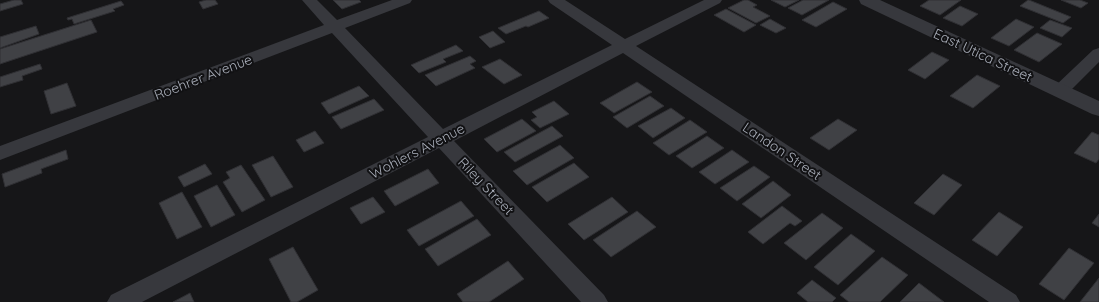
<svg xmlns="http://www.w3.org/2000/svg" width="1099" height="302" font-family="Quicksand,sans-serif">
<rect width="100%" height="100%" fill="#161618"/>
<path fill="#404145" stroke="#303034" d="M14,0H21L23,4L0,11V4Z
M206,0H215L218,4L203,9L199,2Z
M333,0H359L361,2L342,9Z
M744,0H748L757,5L753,7L770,16L756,23L728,8Z
M771,0H799L785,7Z
M803,0H829L802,15L788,8Z
M929,0H961L940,15L920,6Z
M1028,0H1029L1071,17L1063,23L1020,6Z
M1061,0H1080L1088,3L1081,8Z
M121,1L124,5L113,9L115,11L74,24L72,19L68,20L67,18Z
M833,2L847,9L816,27L802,20Z
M960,6L978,14L962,26L943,18Z
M726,9L756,25L744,32L714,15Z
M539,11L549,18L528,27L526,26L506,34L498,28Z
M770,19L786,28L776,33L760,25Z
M1016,19L1034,27L1009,46L991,38Z
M91,20L97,32L0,64V49Z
M1050,20L1072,28L1062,37L1040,28Z
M36,26L39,34L0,48V37Z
M493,31L505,42L490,48L479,37Z
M1037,33L1062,44L1039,62L1014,50Z
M456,45L463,51L443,59L446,62L419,73L411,65Z
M932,52L949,60L925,79L908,70Z
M470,56L476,61L470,64L475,68L436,86L425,75Z
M500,59L522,75L504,84L482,67Z
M40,64L42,69L22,76L23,80L0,87V77Z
M977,75L1000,86L973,108L950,96Z
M637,82L652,92L614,113L600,103Z
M67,83L76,106L51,114L44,91Z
M359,86L369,96L329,114L321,103Z
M650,96L664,106L627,128L613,117Z
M374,99L384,110L341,129L332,117Z
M554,101L569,114L540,128L531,120L537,117L532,112Z
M671,108L685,118L653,138L638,126Z
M522,119L536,131L497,152L484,139Z
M838,119L857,130L829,150L810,138Z
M690,120L707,132L669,155L653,143Z
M552,126L563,136L515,162L504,152Z
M315,131L324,143L304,152L296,140Z
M1092,132L1099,135V159L1096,163L1074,153Z
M707,136L724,148L692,168L676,156Z
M560,145L574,158L527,185L513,171Z
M66,150L68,159L41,169L42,173L5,187L2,174Z
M732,150L749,162L715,184L699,172Z
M273,156L293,187L271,197L252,165Z
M574,163L589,177L547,202L532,187Z
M205,164L212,174L184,187L178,177Z
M241,165L265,200L242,212L223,182L230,178L226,172Z
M754,166L770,177L737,201L720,188Z
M428,169L439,183L395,206L384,191Z
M943,174L962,185L934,215L914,203Z
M773,181L791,195L761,218L742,204Z
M217,185L235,215L211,227L194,196Z
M182,192L202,227L177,239L159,203Z
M373,197L385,212L361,224L350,208Z
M612,197L628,212L584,240L568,224Z
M461,201L474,216L419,246L407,230Z
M782,206L802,221L795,226L790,223L763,244L748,232Z
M637,211L656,227L611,257L593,240Z
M999,212L1023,227L997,256L972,240Z
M822,213L843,228L806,260L784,243Z
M1099,214V227L1092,223Z
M477,219L491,235L438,266L425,249Z
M851,234L875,251L838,285L814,267Z
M293,247L318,290L297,302H291L269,259Z
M1069,248L1094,263L1064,300L1039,284Z
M882,257L908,275L880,302H849L840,295Z
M508,261L524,279L489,302H463L457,294Z
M1099,278V302H1080Z
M812,280L836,298L832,302H808L797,293Z
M919,283L944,302H900Z
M190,293L194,302H173Z"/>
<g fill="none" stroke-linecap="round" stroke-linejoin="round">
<path fill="#37383d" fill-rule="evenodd" d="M302,0H317L337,20L392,0H412L410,3L345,28L443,129L612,45L550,3L548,0H565L625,39L704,0H722L720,3L636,46L1016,295L1020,302H989L623,53L454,141L604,295L608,302H581L439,148L142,302H107L111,295L428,137L332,33L0,160V146L324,25Z
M1099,48V62L1066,95L1060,96L1054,95L1051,91L1054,87L1093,50Z"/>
<path fill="#37383d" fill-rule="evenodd" d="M859,0H880L1099,101V116L1092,114L861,4Z"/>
</g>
<g text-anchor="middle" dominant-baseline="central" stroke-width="4" stroke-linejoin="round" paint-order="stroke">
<g font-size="14" fill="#a8adb8" stroke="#111113">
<text transform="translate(983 55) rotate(25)">East Utica Street</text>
<text transform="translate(203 77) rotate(-21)">Roehrer Avenue</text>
<text transform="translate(417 151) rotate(-27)">Wohlers Avenue</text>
<text transform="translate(782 151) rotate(34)">Landon Street</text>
<text transform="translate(486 186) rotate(46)">Riley Street</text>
</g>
</g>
</svg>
